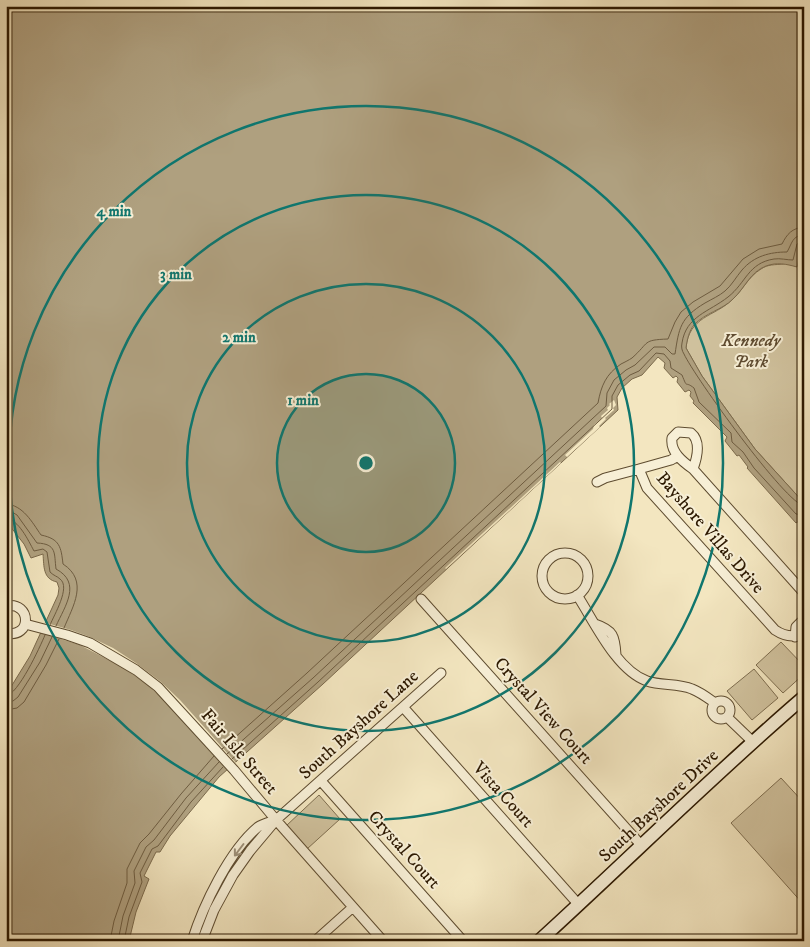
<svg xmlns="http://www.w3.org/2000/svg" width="810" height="947" font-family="'IM FELL DW Pica',serif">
<rect width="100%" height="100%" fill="#f3e6c0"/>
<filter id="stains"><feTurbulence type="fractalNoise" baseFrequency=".004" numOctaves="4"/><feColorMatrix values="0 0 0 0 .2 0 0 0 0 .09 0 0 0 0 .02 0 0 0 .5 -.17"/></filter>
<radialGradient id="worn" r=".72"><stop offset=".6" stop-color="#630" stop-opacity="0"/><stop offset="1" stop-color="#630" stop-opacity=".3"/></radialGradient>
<path fill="#d1c39f" stroke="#7e6e50" d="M804,238V503L755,449L702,376L686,348C689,316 714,317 732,300C743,290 748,277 761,269C768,264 775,265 783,264C787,263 799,254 801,249C802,246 803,242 804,238Z
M781,642L804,666V674L783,693L756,665Z
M754,669L778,698L752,720L727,691Z
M781,778L804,803V905L731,823Z
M319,795L340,819L307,849L286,826Z"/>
<path fill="#afa07f" stroke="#7b6a4c" d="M6,6H804V238L797,267C786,264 777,262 766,266C750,272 745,288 733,299C722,310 705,313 694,325C689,331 687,340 686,348L702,376L755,449L804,503V521L802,519L796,523L747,468L748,467L739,455L737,456L725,441L727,437L693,403L694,401L690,396L691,392L689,390L685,392L677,382L678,378L676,376L673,378L664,368L665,363L658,357L642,375L632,379L622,388L617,397L618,410L323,684L219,777L170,836L160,852H156L144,876L149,879L136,912L129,941H6V695L30,656L58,595L59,588L57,582C43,579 44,567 43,554L31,558L24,544L6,521Z"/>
<path fill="#f3e6c0" d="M614,400L616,405L613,408L614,410L605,418L606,419L599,426L600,427L567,457L565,455L593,429L594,425L602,418L601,416L608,410L607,408L610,405L609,404Z
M560,462L561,463L506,514L446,569L445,568Z
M43,622L71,630L90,637L113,648L136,663L161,682L180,700L237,764L229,772L167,703L149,686L124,668L80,645L39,632Z"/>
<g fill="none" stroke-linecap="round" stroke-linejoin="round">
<path stroke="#6e5c40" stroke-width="1" d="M804,241L797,244L793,260C787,260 780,258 774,259C748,263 746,283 728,297C709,312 686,316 682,343C681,347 682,351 684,354C694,376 786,504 804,506
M6,504C23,505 32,522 41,535C60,539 61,547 63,564C89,581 73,606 64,628
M6,512H12L17,515L37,543C57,544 54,553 56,569C82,583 65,606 56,626
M6,518C19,520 28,540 34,551L43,549L47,552L50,572C54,576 57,576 60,579C71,587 54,615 50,625
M6,696C18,695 40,647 45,635
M6,703L13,701L18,697L40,662L52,637
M6,710L17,708L24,702L46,665L59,639
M222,749L307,673L598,403C601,386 606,374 621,364C625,362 629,360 632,358C650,342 642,340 668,339L675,322L681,312L693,302L720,286L743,259L759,249L782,244C787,234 792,228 804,227
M227,754L313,678L606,406L607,393L614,380L626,370L635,365L654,347H665L672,354H675C679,328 680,318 705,303C712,299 719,296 725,291C732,285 736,277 742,270C754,256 770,252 787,252C792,244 792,235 804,235
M232,759L318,682L612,409V396L618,385L630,375L639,371L656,353L664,354L670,361L671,368L682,375C688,390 684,380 694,388L699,402L731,433L732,442L743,452L754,468L796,514L804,515
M110,941L114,921L127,883V869L140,843L149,834L181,794L214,756
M118,941L123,916L135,883L134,871L146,847L154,840L186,798L219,762
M124,941L129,917L142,882L140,873L152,849L158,846L191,802L223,767"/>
<g stroke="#5e4c30" stroke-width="11">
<path id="street" d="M678,456L671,460L639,469L647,488L775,630C784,636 794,638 804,633
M693,469C697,458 701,441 691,433L678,432L672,438C670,452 683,462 693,469L804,593
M597,482L605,478L639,469
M542 576a23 23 0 1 1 46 0a23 23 0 1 1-46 0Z
M577,595C594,621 616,670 647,681C661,686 678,683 692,689C700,692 708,698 715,703
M421,599L641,845
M6,606C32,601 32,639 6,633
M25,624L67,635L90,643L136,670L158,687L234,770L276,820L383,941
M595,624C613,630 615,636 616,655
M795,637L796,627L801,622
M712 710a9 9 0 1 1 18 0a9 9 0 1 1-18 0Z
M403,707L579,905
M727,717L753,742
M321,781L463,941
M192,941C203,906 229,851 258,827C262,824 270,822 276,820
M202,941L214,910L233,875L250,851L276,820L441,673
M315,941L353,907"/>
</g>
<g stroke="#2c1800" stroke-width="15">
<path id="secondary" d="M539,941C628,860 713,775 804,697"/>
</g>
<use href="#street" stroke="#f7efd6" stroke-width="9"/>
<use href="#secondary" stroke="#f7efd6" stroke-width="12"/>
</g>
<defs><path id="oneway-shaft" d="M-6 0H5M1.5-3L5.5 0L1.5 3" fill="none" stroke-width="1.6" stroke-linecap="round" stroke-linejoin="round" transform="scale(1.25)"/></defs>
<use stroke="#9c8e76" href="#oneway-shaft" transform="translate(239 850) rotate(127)"/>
<circle cx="366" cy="463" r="89" fill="#0f766e" fill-opacity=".12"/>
<g fill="none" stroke="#0f766e" stroke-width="2.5">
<circle cx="366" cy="463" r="89"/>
<circle cx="366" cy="463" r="179"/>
<circle cx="366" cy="463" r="268"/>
<circle cx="366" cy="463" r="357"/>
</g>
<g text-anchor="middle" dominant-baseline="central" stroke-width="4" stroke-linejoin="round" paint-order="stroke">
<g font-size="18" font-style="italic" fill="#5e4b30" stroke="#f7efd6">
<text x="751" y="341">Kennedy<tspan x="751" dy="21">Park</tspan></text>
</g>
<g font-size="18" fill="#2c1800" stroke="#f7efd6">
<text transform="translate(710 533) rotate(49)">Bayshore Villas Drive</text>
<text transform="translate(543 711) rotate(48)">Crystal View Court</text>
<text transform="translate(359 725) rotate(-42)">South Bayshore Lane</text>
<text transform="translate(239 752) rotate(49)">Fair Isle Street</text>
<text transform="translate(503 795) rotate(48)">Vista Court</text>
<text transform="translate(659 806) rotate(-43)">South Bayshore Drive</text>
<text transform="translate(404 850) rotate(48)">Crystal Court</text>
</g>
</g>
<circle cx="366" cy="463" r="8" fill="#0f766e" stroke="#f7efd6" stroke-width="2.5"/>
<g font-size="15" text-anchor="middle" font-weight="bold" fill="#0f766e" stroke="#f7efd6" stroke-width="4" stroke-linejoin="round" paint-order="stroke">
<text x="114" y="216">4 min</text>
<text x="176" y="279">3 min</text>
<text x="239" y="342">2 min</text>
<text x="303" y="405">1 min</text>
</g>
<rect width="810" height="947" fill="none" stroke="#f3e6c0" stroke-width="25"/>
<rect x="8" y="8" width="795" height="932" fill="none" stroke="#2c1800" stroke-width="2.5"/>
<rect x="12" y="12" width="785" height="922" fill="none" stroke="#2c1800"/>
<rect width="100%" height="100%" filter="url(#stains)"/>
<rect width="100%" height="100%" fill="url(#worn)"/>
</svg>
